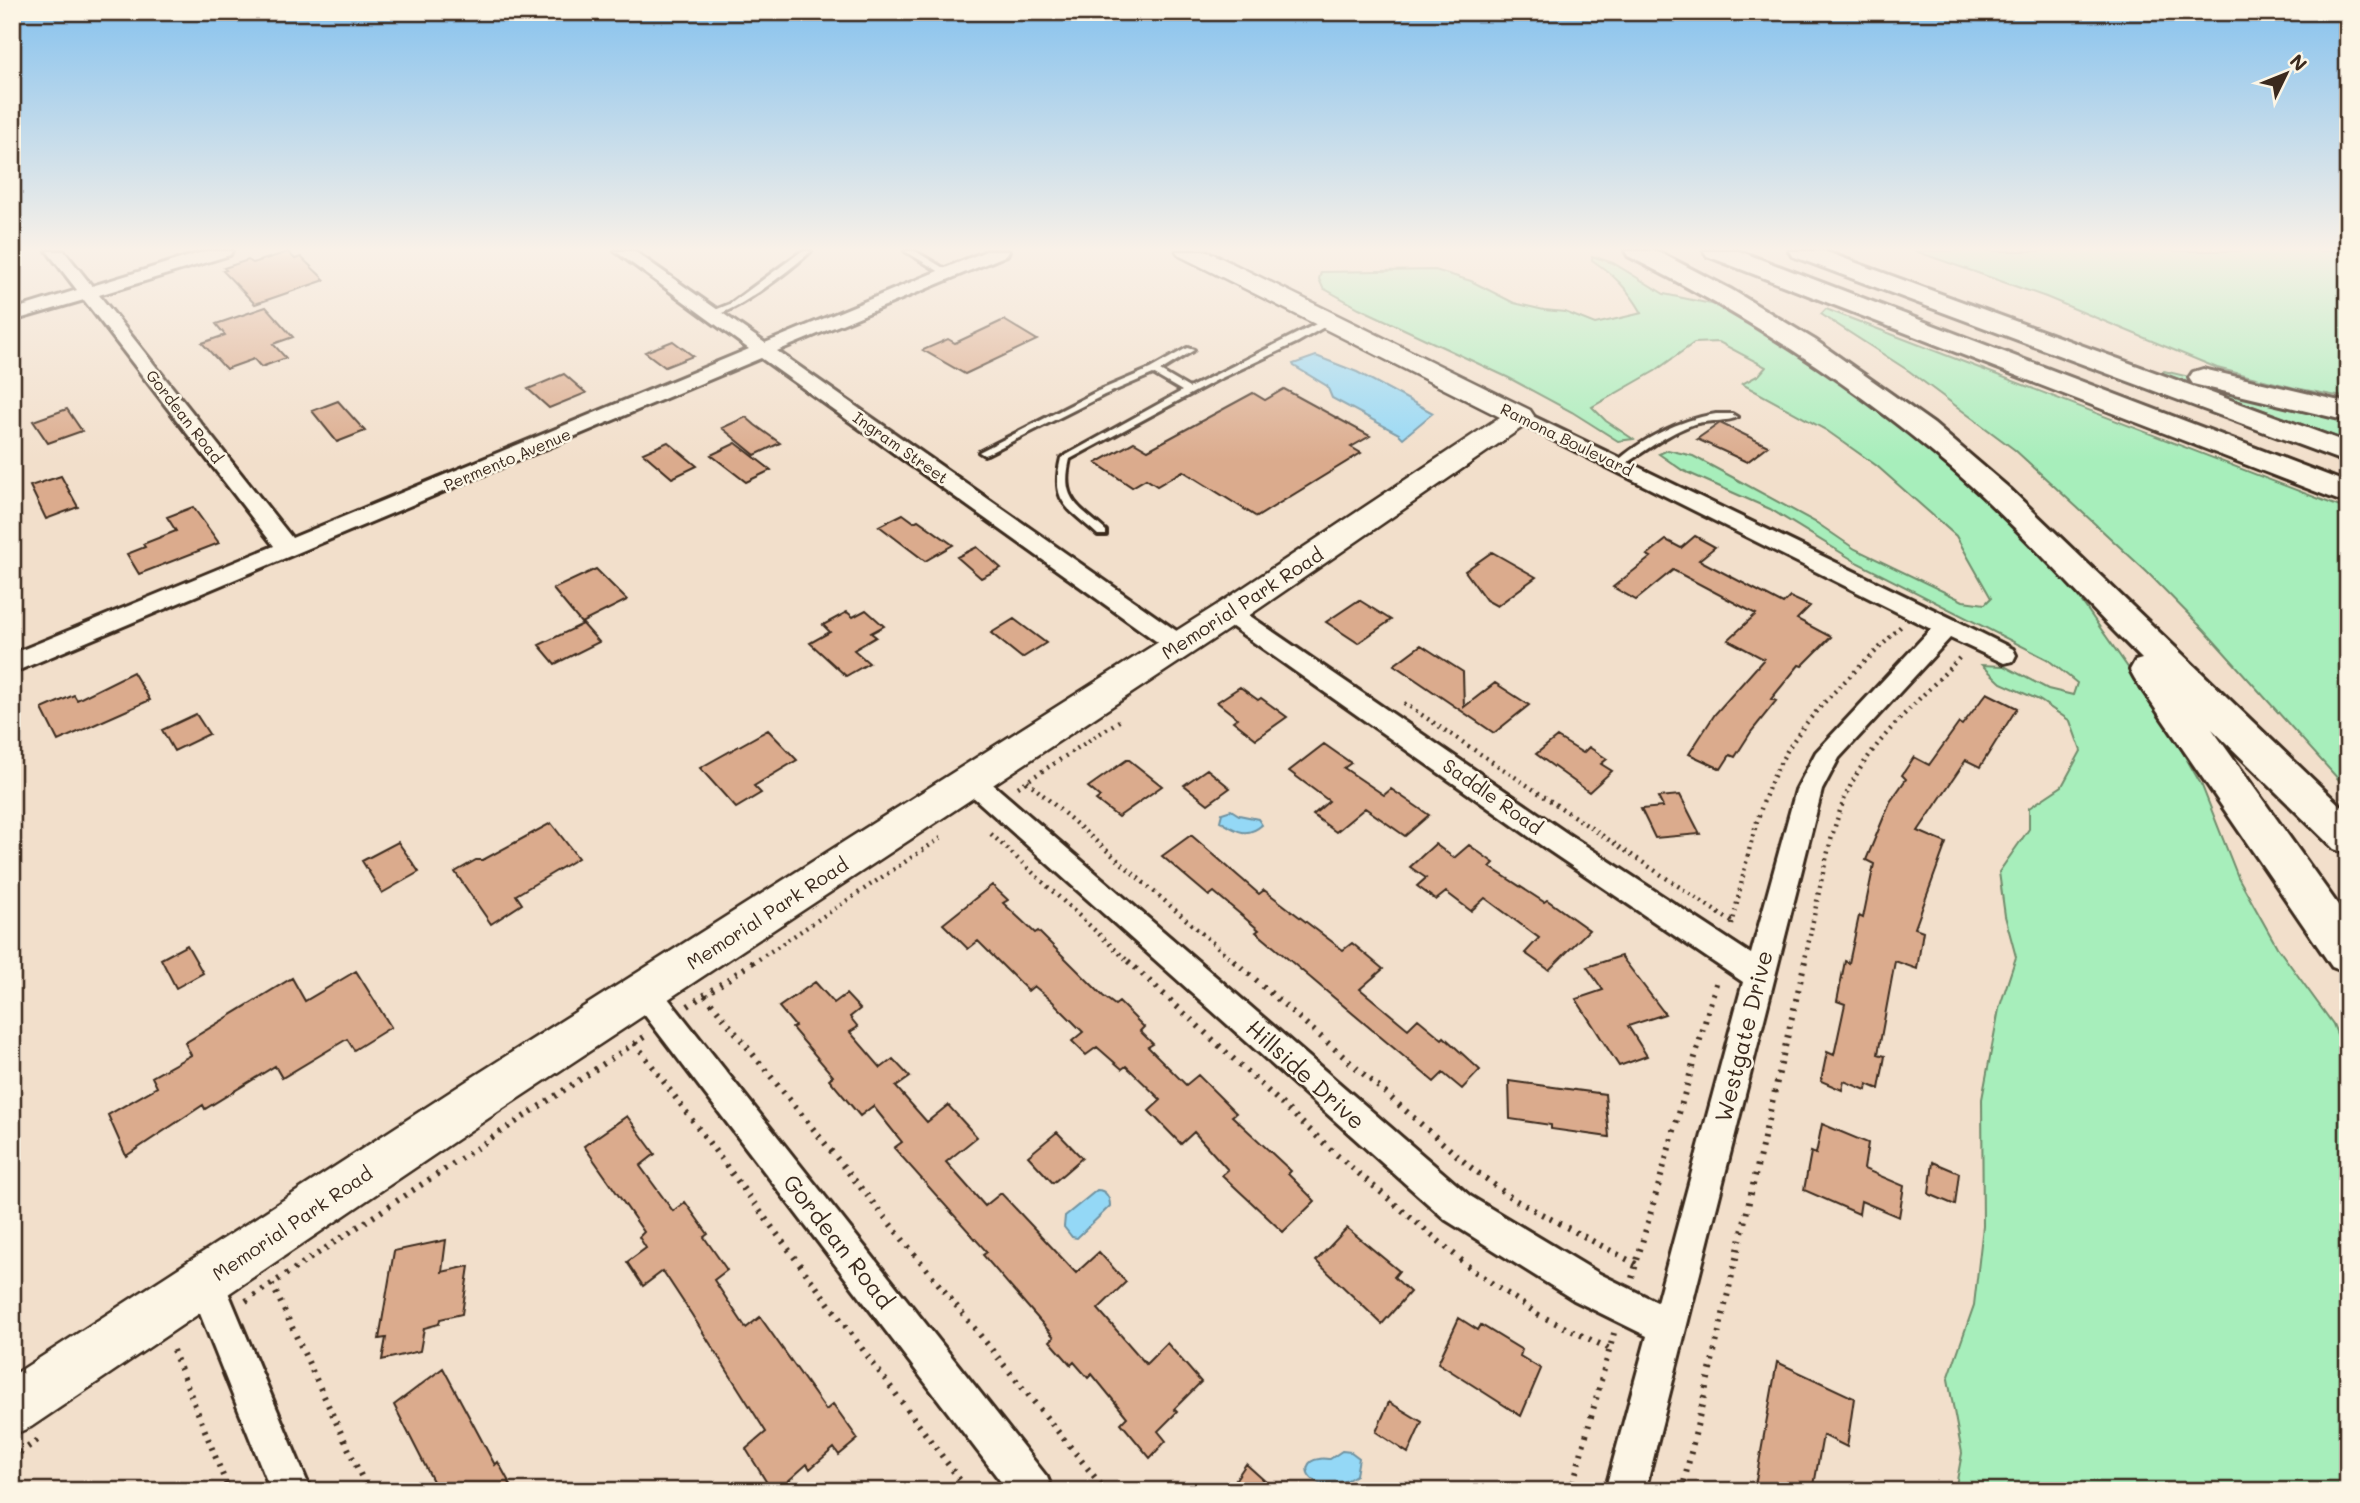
<svg xmlns="http://www.w3.org/2000/svg" width="2360" height="1503" font-family="Mali,sans-serif">
<rect width="100%" height="100%" fill="#f2dfcb"/>
<filter id="ink" filterUnits="userSpaceOnUse"><feTurbulence type="fractalNoise" baseFrequency=".0143" numOctaves="2"/><feDisplacementMap in="SourceGraphic" scale="14" xChannelSelector="R" yChannelSelector="G"/><feConvolveMatrix kernelMatrix="1 2 1 2 8 2 1 2 1" color-interpolation-filters="sRGB"/></filter>
<g filter="url(#ink)">
<path fill="#a7eebb" stroke="#718c6c" stroke-width="2" d="M1915,251H2348V398L2295,388L2217,368L2046,297Z
M1592,256L1613,263L1664,294L1730,308L1915,430L2049,555L2162,716L2202,786L2238,877L2277,947L2333,1024L2348,1061V1491H1955L1962,1453L1948,1379L1974,1305L1983,1226L1982,1099L1999,1009L2016,957L2005,916L1999,872L2029,829V808L2062,786L2081,751L2070,721L2039,700L2001,683L1982,665L2004,666L2048,689L2073,695L2077,683L2047,659L1858,563L1770,509L1682,470L1659,454L1668,450L1693,456L1734,478L1817,523L1855,549L1963,601L1985,604L1991,598L1956,536L1877,466L1826,430L1742,384L1759,375L1766,367L1719,342L1694,343L1655,371L1592,407L1606,421L1633,439L1618,441L1572,412L1509,378L1359,308L1323,288L1319,279L1321,272L1435,270L1471,281L1514,303L1544,310L1565,312L1595,324L1642,313C1629,290 1614,275 1592,260Z
M1826,309L2348,510V790L2204,630L2148,573L2015,450L1909,371L1821,314Z
M2164,371L2348,415V441L2162,373Z"/>
<path fill="#94d8f6" stroke="#7092a0" stroke-width="2" d="M1316,356L1357,372L1433,413L1403,438L1399,434L1332,398L1327,386L1294,366L1293,364Z
M1231,810L1239,815L1258,819L1262,825C1246,839 1235,830 1220,821L1222,813Z
M1097,1190C1106,1190 1110,1198 1110,1206L1077,1238L1072,1237L1064,1227L1065,1216Z
M1342,1451L1351,1452L1359,1458L1356,1475C1315,1503 1292,1462 1319,1459C1322,1458 1326,1459 1330,1459Z"/>
<path fill="#dbab8d" stroke="#3b2a1e" stroke-width="2" d="M288,252L295,259L301,257L325,280L255,304L223,271L226,270L224,268L248,260L253,263Z
M266,307L293,337L273,344L286,358L261,367L254,359L226,369L202,343L225,335L216,324Z
M1004,320L1037,340L965,374L923,350L948,339L955,343Z
M673,341L693,356L665,367L645,352Z
M564,374L586,393L549,408L528,389Z
M1284,389L1370,436L1351,447L1361,453L1257,517L1183,471L1157,486L1146,479L1132,487L1096,463L1134,442L1148,450L1253,393L1265,400Z
M338,401L365,431L337,442L312,411Z
M67,409L82,431L48,443L33,421Z
M746,417L755,425L780,443L755,455L722,428Z
M1720,423L1768,446L1747,462L1697,439Z
M668,442L697,466L672,478L643,453Z
M736,443L771,470L746,482L711,455Z
M61,476L78,507L46,519L30,486Z
M193,507L219,543L139,574L127,554L145,547L143,544L176,531L167,517Z
M903,514L914,522L918,520L953,545L925,561L879,526Z
M1695,536L1715,547L1699,560L1783,604L1790,597L1810,606L1797,619L1831,637L1802,666L1799,665L1771,699L1776,701L1751,732L1735,757L1730,755L1721,769L1689,754L1715,714L1764,659L1728,640L1756,614L1673,570L1636,600L1613,587L1651,557L1647,555L1666,540L1681,548Z
M977,547L1001,568L981,578L957,557Z
M1492,552L1536,577L1497,606L1486,600L1465,571Z
M596,569L627,600L581,623L553,589Z
M1359,600L1391,620L1358,643L1326,622Z
M866,610L884,626L871,633L876,637L854,650L869,663L846,676L810,643L830,632L823,625L847,612L853,617Z
M1014,619L1046,643L1022,658L991,633Z
M583,624L599,642L555,664L539,645Z
M1421,645L1463,672L1464,707L1495,683L1529,705L1494,733L1394,665Z
M133,672L150,700L58,741L42,709L74,695L77,700Z
M1240,687L1258,700L1261,698L1287,717L1256,739L1233,721L1237,718L1217,702Z
M1987,693L2017,708L1980,767L1966,760L1918,831L1946,843L1915,928L1923,931L1917,969L1895,961L1878,1054L1885,1056L1879,1089L1867,1084L1866,1090L1844,1081L1842,1090L1821,1081L1827,1052L1834,1055L1845,1004L1837,1001L1845,961L1849,963L1859,916L1863,918L1874,864L1866,860L1890,802L1906,779L1902,775L1914,757L1929,765L1959,723L1962,725Z
M196,714L209,734L174,751L162,730Z
M768,730L797,760L754,786L761,793L736,808L700,768Z
M1557,737L1583,753L1589,747L1607,759L1601,764L1612,771L1589,792L1536,754Z
M1324,744L1351,763L1344,768L1384,795L1391,789L1429,815L1405,836L1365,808L1336,832L1313,815L1329,801L1289,771Z
M1128,759L1162,786L1118,817L1096,800L1100,797L1088,787Z
M1207,769L1230,788L1208,804L1184,785Z
M1680,795L1700,834L1655,838L1641,809L1663,807L1658,797Z
M551,823L578,858L516,895L522,904L491,924L455,872L476,860H483Z
M1191,835L1259,894L1264,890L1343,950L1352,943L1383,969L1360,989L1408,1029L1418,1019L1442,1039L1444,1037L1480,1070L1462,1089L1443,1073L1434,1082L1256,932L1259,930L1214,892L1209,896L1162,856Z
M398,842L419,872L382,893L362,861Z
M1435,844L1454,858L1469,845L1494,863L1490,867L1544,902L1547,900L1589,930L1549,970L1525,953L1539,938L1485,898L1471,911L1446,892L1436,900L1417,886L1426,878L1410,867Z
M992,885L1008,900L1003,903L1035,933L1038,931L1103,996L1115,1005L1119,1002L1144,1027L1140,1031L1153,1044L1148,1047L1186,1085L1198,1075L1236,1113L1232,1116L1291,1171L1288,1174L1315,1201L1283,1232L1222,1175L1228,1170L1194,1132L1181,1144L1149,1111L1161,1100L1126,1066L1122,1069L1097,1047L1086,1055L1072,1041L1083,1032L1051,1000L1034,986L1028,991L978,941L968,949L943,924Z
M187,945L203,973L176,988L161,959Z
M1621,956L1665,1014L1628,1026L1647,1056L1619,1066L1576,999L1603,990L1587,967Z
M356,971L391,1027L354,1050L347,1039L282,1078L275,1066L205,1109L203,1105L126,1156L108,1115L157,1087L152,1077L191,1055L185,1043L292,978L305,1001Z
M815,982L834,1003L846,994L860,1009L850,1017L858,1027L850,1032L881,1068L893,1059L910,1077L896,1087L927,1122L948,1105L977,1137L946,1162L985,1206L1001,1193L1076,1273L1099,1252L1126,1282L1098,1309L1146,1364L1167,1343L1201,1382L1174,1409L1177,1412L1158,1431L1166,1441L1150,1458L1121,1423L1127,1417L1092,1374L1088,1378L1074,1362L1071,1365L1050,1341L1054,1337L983,1255L987,1252L894,1148L902,1142L873,1106L860,1116L829,1079L833,1076L792,1028L795,1026L779,1007Z
M1509,1081L1605,1094L1609,1137L1551,1129V1125L1510,1119Z
M627,1116L655,1154L640,1166L673,1211L685,1202L708,1234L704,1237L727,1270L714,1280L746,1328L760,1317L826,1410L833,1404L858,1439L839,1455L834,1448L810,1469L807,1464L777,1491H772L746,1449L766,1432L692,1315L663,1271L643,1286L627,1262L646,1248L639,1237L644,1232L584,1146Z
M1822,1124L1868,1143L1864,1169L1904,1186L1899,1217L1861,1201L1859,1214L1804,1190L1811,1152L1816,1154Z
M1057,1132L1082,1158L1053,1183L1028,1156Z
M1933,1162L1959,1173L1955,1205L1929,1194Z
M1347,1228L1399,1271L1394,1277L1410,1292L1382,1324L1316,1261Z
M446,1240L442,1272L469,1266L462,1314L440,1319L439,1324L424,1328L420,1351L382,1360L386,1338L379,1339L394,1251Z
M1459,1318L1478,1330L1481,1325L1522,1350L1520,1356L1541,1369L1521,1416L1438,1363Z
M1777,1362L1854,1398L1847,1447L1823,1435L1813,1491H1754Z
M443,1368L495,1465L498,1462L514,1491H438L394,1405Z
M1389,1402L1422,1422L1408,1453L1376,1432Z
M1246,1464L1276,1491H1228Z"/>
<g fill="none" stroke-linecap="round" stroke-linejoin="round">
<g stroke="#3b2a1e" stroke-width="6">
<path id="lane" d="M802,251H811C794,267 732,316 710,316V312L730,304Z
M905,251H915L952,273L945,275Z
M1328,318L1332,321L1331,323L1298,342L1217,380L1070,459C1060,501 1078,505 1106,531V535H1098C1068,507 1050,504 1061,458L1182,391L1153,374L1104,395L987,454L984,455L979,452L1098,391L1150,369L1187,348L1194,350L1160,371L1189,388Z
M1716,414H1732L1737,417C1729,422 1706,420 1694,424C1668,433 1645,451 1622,466L1619,467L1614,464C1641,439 1679,420 1716,414Z"/>
</g>
<g stroke="#3b2a1e" stroke-width="6">
<path id="street" d="M47,251H64L92,286L206,251H232L230,255L99,295L292,538L749,349L615,251H634L765,343L986,251H1009L1007,255L777,351L1188,639L1191,645L1188,651L1179,653L1170,651L761,358L12,673V654L274,546L84,300L12,321V310L77,290Z
M1520,410L1955,620L2013,649L2016,655L2013,661L2004,663L1950,638L1839,758L1822,790L1645,1491H1605L1647,1336L1574,1300L1446,1220L962,787L958,780L962,773L971,770L980,773L1470,1196L1600,1274L1657,1302L1743,982L1548,850L1221,619L1217,613L1221,607L1229,605L1237,607L1568,834L1751,954L1796,790L1816,752L1931,629L1513,420L1510,416L1513,412Z
M645,979L656,983L1047,1477L1053,1491H1008L634,1001L630,992L634,983Z
M205,1263L218,1268L311,1491H271L187,1281L192,1268Z"/>
</g>
<g stroke="#3b2a1e" stroke-width="5">
<path id="secondary" d="M1176,251H1207L1530,410L1534,416L1530,422L1241,621L508,1105L31,1427L12,1435V1376L476,1075L1217,605L1500,417L1180,256Z"/>
</g>
<g stroke="#3b2a1e" stroke-width="6">
<path id="highway" d="M1625,251H1657L1732,290L1815,340L1934,424L2010,489L2348,813V854L2334,849L2212,729L2348,919V973L2332,967L2135,679L2130,670L2135,661L2142,659C2078,596 2019,527 1951,468C1853,384 1743,314 1628,256Z
M1704,251H1739L2348,483V504L1707,256Z
M1789,251H1824L2348,443V463L1792,256Z
M2203,369L2348,403V421L2193,384L2189,378L2193,372Z"/>
</g>
<path stroke="#3b2a1e" stroke-width="4.5" stroke-dasharray="2 5" stroke-linecap="butt" d="M1404,703L1732,922
M1027,781L1236,963
M1018,787L1122,719
M991,834L1130,963
M1732,925C1746,865 1757,796 1792,743C1821,699 1865,664 1901,626
M753,963L941,838
M1804,963C1817,909 1828,824 1855,777C1882,731 1925,695 1961,656"/>
<path stroke="#3b2a1e" stroke-width="6" stroke-dasharray="2.5 7" stroke-linecap="butt" d="M1128,961L1338,1156L1474,1271L1539,1315L1610,1349
M1234,961L1469,1166L1513,1199L1636,1264
M705,995L1106,1491
M688,1006L755,961
M635,1043L968,1491
M1632,1278L1717,980
M272,1284L368,1491
M246,1301L647,1035
M173,1350L229,1491
M12,1458L38,1440
M1571,1491L1614,1333
M1682,1491L1805,961"/>
<use href="#lane" fill="#fcf5e5" fill-rule="evenodd"/>
<use href="#street" fill="#fcf5e5" fill-rule="evenodd"/>
<use href="#secondary" fill="#fcf5e5" fill-rule="evenodd"/>
<use href="#highway" fill="#fcf5e5" fill-rule="evenodd"/>
</g>
</g>
<linearGradient id="sky" x2="0" y2="1"><stop stop-color="#86c2ee"/><stop offset="0.54" stop-color="#f9f1e8"/><stop offset="1" stop-color="#f9f1e8" stop-opacity="0"/></linearGradient>
<rect width="2360" height="461" fill="url(#sky)"/>
<g text-anchor="middle" dominant-baseline="central" stroke-width="5" stroke-linejoin="round" paint-order="stroke">
<g font-size="16" fill="#3b2a1e" stroke="#fcf5e5">
<text transform="translate(185 416) rotate(52)">Gordean Road</text>
<text transform="translate(1567 439) rotate(26)">Ramona Boulevard</text>
<text transform="translate(901 447) rotate(35)">Ingram Street</text>
<text transform="translate(507 459) rotate(-23)">Permento Avenue</text>
</g>
<g font-size="19" fill="#3b2a1e" stroke="#fcf5e5">
<text transform="translate(1242 603) rotate(-33)">Memorial Park Road</text>
<text transform="translate(1493 796) rotate(35)">Saddle Road</text>
<text transform="translate(767 913) rotate(-33)">Memorial Park Road</text>
<text transform="translate(292 1223) rotate(-34)">Memorial Park Road</text>
</g>
<g font-size="23" fill="#3b2a1e" stroke="#fcf5e5">
<text transform="translate(1743 1036) rotate(-76)">Westgate Drive</text>
<text transform="translate(1306 1074) rotate(42)">Hillside Drive</text>
<text transform="translate(839 1241) rotate(52)">Gordean Road</text>
</g>
</g>
<rect width="2360" height="1503" fill="none" stroke="#fcf5e5" stroke-width="42"/>
<rect x="21" y="21" width="2318" height="1461" fill="none" stroke="#3b2a1e" stroke-width="2.5" filter="url(#ink)"/>
<g transform="translate(2286 74) rotate(47)" stroke="#fcf5e5" stroke-width="5" paint-order="stroke">
<path d="M0-5L12 26L0 18L-12 26Z" fill="#3b2a1e"/>
<text y="-10" font-size="19" font-weight="bold" text-anchor="middle" fill="#3b2a1e">N</text>
</g>
</svg>
